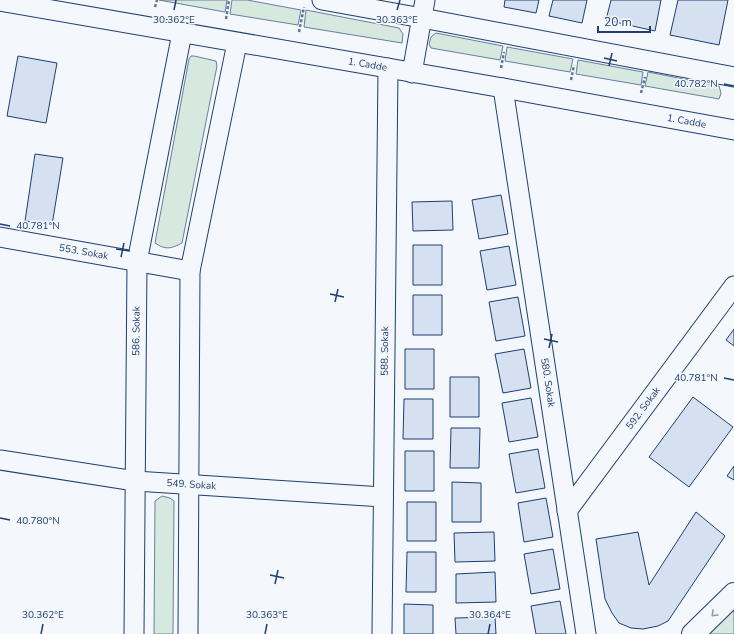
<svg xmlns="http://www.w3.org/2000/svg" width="734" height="634" font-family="'Nunito Sans',sans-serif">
<rect width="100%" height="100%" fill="#f4f7fb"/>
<path fill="#d7e8df" stroke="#687fa3" d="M159,0H227L225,12Z
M232,0H247L301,10L298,25L230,14Z
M306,10L399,28L403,34L402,43L304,27Z
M436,33L503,46L500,60L431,48L429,44L431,37Z
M507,47L573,59L570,72L505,61Z
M191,56H194L216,61L217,66L182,243C171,249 165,250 155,243L189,59Z
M578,60L643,72L641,85L576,74Z
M648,72L719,86L721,93L719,99L645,86Z
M162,496L170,498L174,501L173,634H154L155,501Z
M734,602V634H703Z"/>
<path fill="#d5e0f0" stroke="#1d3f73" d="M505,0H539L536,13L504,7Z
M553,0H587L582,23L549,16Z
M611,0H661L655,31L606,20Z
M678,0H728L719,45L670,35Z
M18,56L57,63L46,123L7,116Z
M35,154L63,158L52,225L25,221Z
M501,195L508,234L479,239L472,200Z
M452,201L453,230L413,231L412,202Z
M413,245H442V285H413Z
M509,246L516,285L487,290L480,251Z
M413,295H442V335H413Z
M518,297L525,336L496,341L489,302Z
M734,329V346L726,340Z
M405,349H434V389H405Z
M524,349L531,388L503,393L495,354Z
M450,377H479V417H450Z
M693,397L733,427L689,487L649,457Z
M531,398L538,437L509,442L502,403Z
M404,399H433V439H403Z
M451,428H480L479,468H450Z
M538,449L545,488L516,493L509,454Z
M405,451H434V491H405Z
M734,466V480L727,476Z
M452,482L481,483V522H452Z
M546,498L553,537L524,542L518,503Z
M407,502H436V541H407Z
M696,512L725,536L668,621L658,626L643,629L631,628L619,623L612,613L605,599L596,539L638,532L649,585Z
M494,532L495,561L455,562L454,533Z
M553,549L560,589L531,594L524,554Z
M407,552H436V592H406Z
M495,572L496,602L456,603V574Z
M560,601L566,634H536L531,606Z
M404,604L433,605V634H404Z
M495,617L496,634H456L455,618Z"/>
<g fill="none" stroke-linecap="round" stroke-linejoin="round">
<g stroke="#1d3f73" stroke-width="21">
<g id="minor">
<path d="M322,0L422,18L734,77"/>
<path id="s1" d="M0,1L503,88L734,130"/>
<path d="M412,73L425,0"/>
<path id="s2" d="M503,88L586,634"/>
<path id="s3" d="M0,237L190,271"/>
<path id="s4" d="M0,460L135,481L383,497"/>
<path id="s5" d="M567,511L734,286"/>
<path id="s6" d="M134,634L137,262L182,33"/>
<path d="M188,634L190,271L237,43"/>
<path id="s7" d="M382,634L388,68"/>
</g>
</g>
<g stroke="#1d3f73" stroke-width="24">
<path id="major" d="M693,634L734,594"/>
</g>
<path stroke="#5e769c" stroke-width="2.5" stroke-dasharray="3 2" stroke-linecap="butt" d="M155,7L157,0
M226,19L229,0
M299,32L304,7
M501,68L504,52
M571,80L574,65
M641,93L645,77"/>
<use href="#minor" stroke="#f4f7fb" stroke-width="19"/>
<use href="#major" stroke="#f4f7fb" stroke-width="22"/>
</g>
<defs><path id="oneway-chevron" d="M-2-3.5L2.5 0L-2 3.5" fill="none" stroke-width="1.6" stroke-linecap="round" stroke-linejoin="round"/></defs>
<use stroke="#889bb7" href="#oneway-chevron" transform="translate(714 614) rotate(135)"/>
<path fill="none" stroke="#1d3f73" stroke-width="1.5" d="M174,10L176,0M397,10L400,0M604,58L617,61M609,66L612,53M724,84L734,86M0,224L10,226M116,249L130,251M121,257L124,243M330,294L344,297M335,302L338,289M544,339L558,342M549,348L552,334M724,378L734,380M0,518L10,520M270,575L284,578M275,584L278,570M41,634L43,624M265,634L267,624M488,634L490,624"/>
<g text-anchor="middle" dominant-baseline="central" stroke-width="3" stroke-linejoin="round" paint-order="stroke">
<g font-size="10" fill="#1d3f73" stroke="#f4f7fb">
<text stroke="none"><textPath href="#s1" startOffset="373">1. Cadde</textPath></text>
<text stroke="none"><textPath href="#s1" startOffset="697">1. Cadde</textPath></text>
<text stroke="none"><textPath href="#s3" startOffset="85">553. Sokak</textPath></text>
<text stroke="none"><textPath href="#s6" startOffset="303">586. Sokak</textPath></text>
<text stroke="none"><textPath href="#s7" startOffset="283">588. Sokak</textPath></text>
<text stroke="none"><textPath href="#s2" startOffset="298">580. Sokak</textPath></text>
<text stroke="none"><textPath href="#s5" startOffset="128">592. Sokak</textPath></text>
<text stroke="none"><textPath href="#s4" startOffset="193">549. Sokak</textPath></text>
</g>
</g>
<g font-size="10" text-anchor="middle" fill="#1d3f73" stroke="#f4f7fb" stroke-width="3" stroke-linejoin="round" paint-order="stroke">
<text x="174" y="23">30.362°E</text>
<text x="397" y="23">30.363°E</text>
<text x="696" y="87">40.782°N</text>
<text x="38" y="229">40.781°N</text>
<text x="696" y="381">40.781°N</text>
<text x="38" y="524">40.780°N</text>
<text x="43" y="618">30.362°E</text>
<text x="267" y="618">30.363°E</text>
<text x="490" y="618">30.364°E</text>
</g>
<path d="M598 26v6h52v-6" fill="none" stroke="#1d3f73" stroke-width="2"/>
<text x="604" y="26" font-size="12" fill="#1d3f73" stroke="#f4f7fb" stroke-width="3" paint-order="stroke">20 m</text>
</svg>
